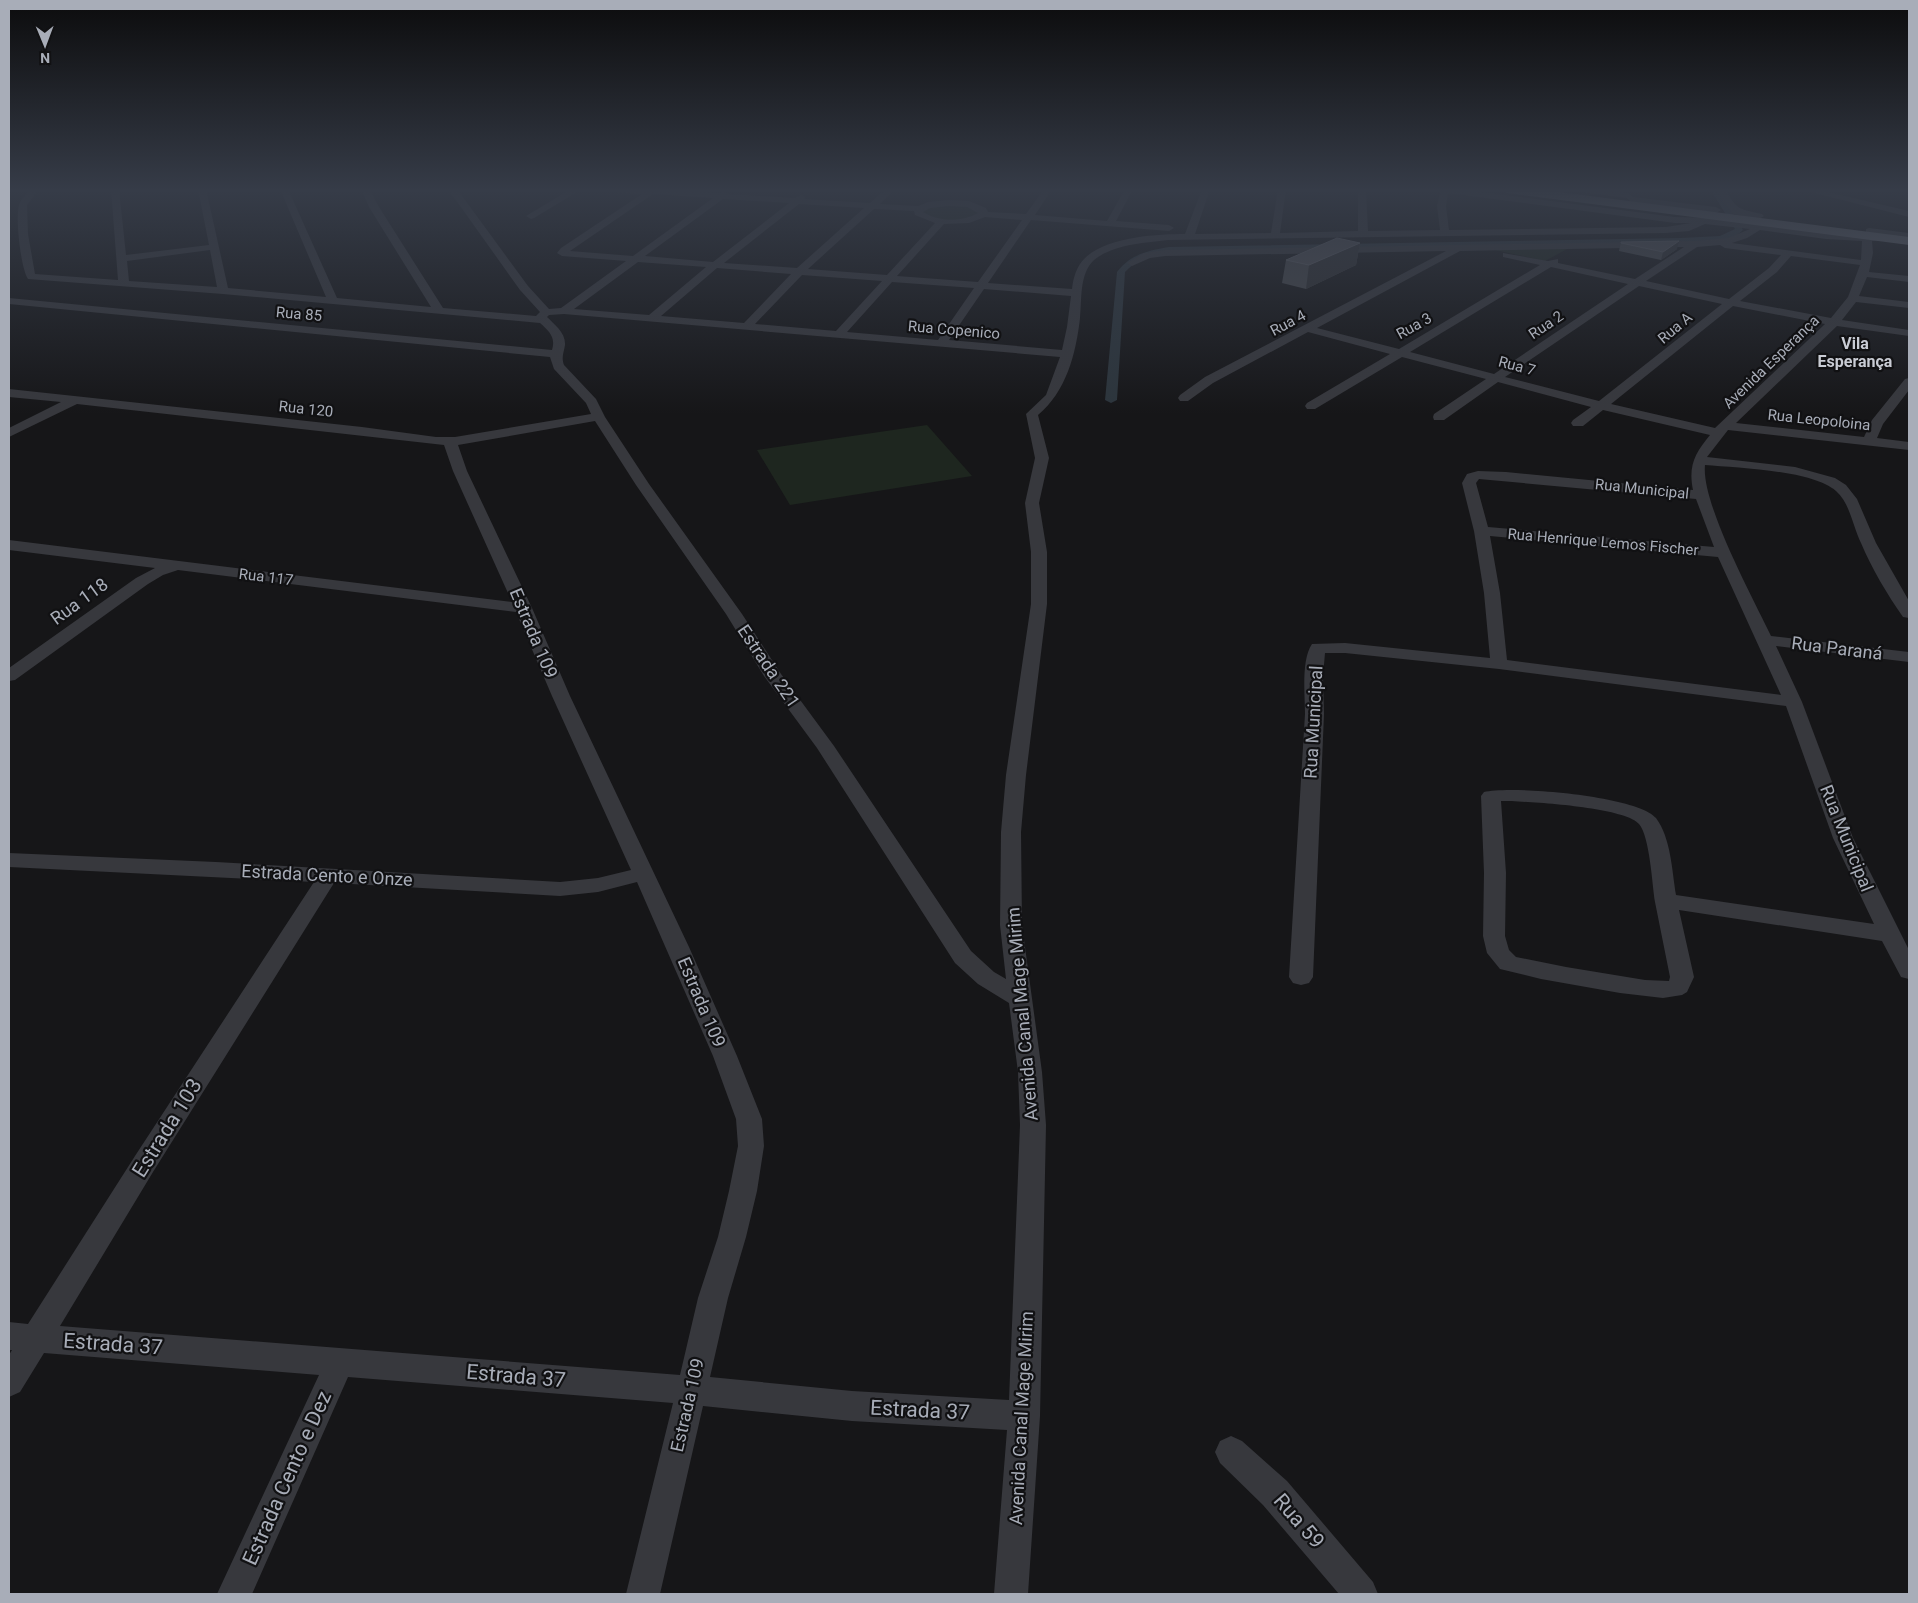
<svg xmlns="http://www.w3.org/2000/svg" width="1918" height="1603" font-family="Roboto,sans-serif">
<rect width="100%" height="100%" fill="#161618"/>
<path fill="#1e261f" d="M962,205L978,211V213C962,225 937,221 922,212L929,207Z
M1486,248L1567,249L1545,261Z
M927,425L972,476L790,505L757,450Z"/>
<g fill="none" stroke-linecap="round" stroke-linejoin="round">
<path fill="#2c353c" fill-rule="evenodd" d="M1710,189H1718L1743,230C1729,245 1700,243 1681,244L1169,253C1151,255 1138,258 1125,272L1117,400L1111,403L1105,400L1117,272C1131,254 1147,251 1169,247L1681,238L1720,236L1735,229Z"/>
<path fill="#37383d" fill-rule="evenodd" d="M30,189H39L27,205L28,234L35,274L118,280L111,189H119L126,255L209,245L198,189H206L228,288L326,297L280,189H288L337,298L431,307L369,207L361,189H369L379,207L443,308L536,316L540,312L520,290L448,189H457L528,286L549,309L561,308L626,261L562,256L557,253L561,248L642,194L613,192L609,189H659L719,193L724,191L728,194L795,198L801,195L804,196L805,199L870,203L886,189H895L880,204L918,206L928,202L949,200L969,201L986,208L988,212L1026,214L1044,189H1052L1035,215L1107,221L1125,189H1133L1116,221L1169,225L1174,228L1169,231L1031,220L988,283L1072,289C1073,280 1075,272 1080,264C1098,237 1156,234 1185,234L1202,189H1210L1195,234L1271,233L1278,189H1286L1280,233L1358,231V189H1366L1368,231L1440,230L1437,206L1440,192L1431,189H1457L1675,217L1712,218L1826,233L1879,235L1866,233V229L1869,228L1909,233V239L1885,236L1887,238L1885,240L1872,241L1873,253L1869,272L1909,276V282L1867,277L1859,296L1909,302V308L1856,302L1842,320L1909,330V336L1837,326L1736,423L1864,437L1872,420L1905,379L1909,378V390L1883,424L1877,438L1909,442V450L1728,430L1707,457L1795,467L1835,478L1846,485L1857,499L1876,543L1909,601V618L1903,617C1887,594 1872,569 1861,543C1853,527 1850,503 1836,491C1812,470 1738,468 1705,465C1701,503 1753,598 1771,636L1909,652V662L1776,646L1802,702L1853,838L1909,950V979L1901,977L1882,941L1679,910L1694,977L1687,992L1682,995L1663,998L1620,993L1541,979L1500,969L1487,953L1483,936L1484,873L1481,796L1484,792C1511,785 1639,796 1656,818C1671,838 1672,871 1676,895L1874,924L1833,838L1786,706L1499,669L1345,653H1325L1323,676L1324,714L1313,977L1309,983L1301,985L1293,983L1289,977L1305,714C1305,695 1301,660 1312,644L1345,643L1490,658L1484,593L1474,531L1462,483L1467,474L1478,471L1506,472L1693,490C1688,466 1695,453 1710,435L1603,410L1583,426H1573L1571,423L1573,420L1591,407L1498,382L1444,420H1434L1433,417L1434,414L1486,379L1402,357L1315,409H1307L1305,406L1307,403L1390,354L1308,332L1213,383L1188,401H1180L1178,398L1180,395L1205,377L1446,251L1165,256L1150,258L1132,266L1127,263L1144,253L1165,250L1695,241L1728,238L1750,229L1705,224L1689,231L1666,233L1168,240C1144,243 1114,244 1094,260C1079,274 1082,300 1080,318C1076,354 1066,392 1038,415L1049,458L1039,503L1047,552V604L1026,775L1021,832L1022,925L1042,1072L1046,1125L1040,1416L1028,1594H994L1007,1430L852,1421L703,1406L660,1594H626L673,1403L348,1377L252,1594H217L319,1375L44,1353L20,1392L9,1397V1355L12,1350H9V1322L28,1324L135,1156L314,882L9,867V853L216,862L560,882L598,878L631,870L552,696L516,612L178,570L163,575L148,584L15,680L9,681V668L136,578L155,568L9,550V540L512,602L453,471L444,445L77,404L9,437V428L61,402L9,397V389L362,427L436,437H455L591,414L586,403L554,369L550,357L9,304V298L552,350C556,337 549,331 540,323L223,294L28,279C21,269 15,218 19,205C20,200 27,194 30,189ZM1448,193L1675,223H1691L1666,227L1449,230L1446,206ZM653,194L713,198L633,256L570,251ZM723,199L789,203L713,262L645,256ZM799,204L864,208L797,268L724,263ZM949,206L967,207L978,213C962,222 939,222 923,212L930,208ZM874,209L914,211L915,215L935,223L887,275L808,269ZM985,217L1022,220L978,282L897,276L944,224L969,223ZM1760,230L1826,239L1862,241L1861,260L1732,243L1747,238ZM1720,245L1725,248L1781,255L1769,268L1729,299L1646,281L1697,247ZM1684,247L1635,279L1558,263V259L1548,261L1503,253V257L1540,265L1399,349L1317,328L1460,251ZM210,250L217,287L129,281L127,261ZM1791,256L1860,265L1848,297L1831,318L1740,301L1777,272ZM638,262L706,267L649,315L574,309ZM1551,267L1628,284L1494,374L1410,352ZM717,268L791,274L744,323L661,316ZM802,275L882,281L836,331L755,324ZM892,282L974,288L938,340L847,332ZM1639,286L1722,304L1599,401L1505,377ZM984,289L1071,296L1067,327L1062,350L949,340ZM1733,306L1825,324L1715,428L1611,404ZM564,314L1060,357L1046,395L1026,414L1035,458L1025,503L1031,552V604L1006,775L1001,832L1000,925L1006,979L994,972L971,951L834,746L781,674L742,614L649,484L605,417L596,399L564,365C561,357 564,352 565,345C566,333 554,324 547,317L549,315ZM595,421L636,485L726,614L764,676L817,748L955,963L978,984L1009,1003L1018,1072L1020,1125L1009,1400L852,1391L710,1377L728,1298L746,1237L757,1191L764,1146L762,1119L737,1056L689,947L570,696L532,608L467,471L458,445ZM1479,479L1696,499L1714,547L1488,527L1476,483ZM1490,536L1718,557L1781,695L1507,660L1500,593ZM1501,801C1526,801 1625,807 1639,824C1650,837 1652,884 1655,902C1660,927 1665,952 1670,977L1669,981L1645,980L1566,967L1516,957L1509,950L1505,936L1506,873ZM637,882L713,1056L736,1119L738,1146L729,1191L718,1237L698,1298L680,1375L60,1326L153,1172L334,883L560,896L598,892Z
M571,189H582L534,218L531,219L526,216Z
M1577,189C1589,189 1627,188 1633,197L1716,207L1721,210L1716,213L1631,202L1627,198L1581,192Z
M1718,189H1726C1736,211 1741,209 1762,214L1764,216L1759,219L1733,214L1723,201Z
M1799,189H1815L1909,211V217Z
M1231,1436L1242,1441L1287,1481L1373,1582L1378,1594H1339L1263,1505L1220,1463L1215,1452L1220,1441Z"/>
<path fill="#63666e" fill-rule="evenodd" d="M1501,189H1536L1909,237V245L1507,193Z"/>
</g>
<path fill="#47494d" d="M1621,242L1677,249L1661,260L1619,251Z
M1360,243L1356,265L1306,289L1282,283L1286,260Z"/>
<path fill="#2f3033" d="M1679,241L1677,249L1661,260L1663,252Z
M1360,243L1356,265L1306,289L1309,265Z"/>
<path fill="#525359" stroke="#5f6168" d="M1337,238L1360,243L1309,265L1286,260Z
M1679,241L1663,252L1621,243V242Z"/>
<linearGradient id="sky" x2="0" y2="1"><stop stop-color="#0c0c0d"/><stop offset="0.46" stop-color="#363c48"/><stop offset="1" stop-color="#363c48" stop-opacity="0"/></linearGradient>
<rect width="1918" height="414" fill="url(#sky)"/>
<g text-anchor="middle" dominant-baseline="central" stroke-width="4.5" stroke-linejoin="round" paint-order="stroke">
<g font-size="15" fill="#a8adb8" stroke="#111113">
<text transform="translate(299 314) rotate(5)">Rua 85</text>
<text transform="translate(1288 323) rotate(-28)">Rua 4</text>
<text transform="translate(1546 325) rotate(-34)">Rua 2</text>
<text transform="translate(1414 326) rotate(-29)">Rua 3</text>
<text transform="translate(1675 328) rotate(-40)">Rua A</text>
<text transform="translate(954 330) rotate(5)">Rua Copenico</text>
<text transform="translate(1771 362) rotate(-44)">Avenida Esperança</text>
<text transform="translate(1517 366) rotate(15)">Rua 7</text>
<text transform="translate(306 409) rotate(6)">Rua 120</text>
<text transform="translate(1819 420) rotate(6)">Rua Leopoloina</text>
<text transform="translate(1642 489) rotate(6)">Rua Municipal</text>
<text transform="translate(1603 542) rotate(5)">Rua Henrique Lemos Fischer</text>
<text transform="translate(266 577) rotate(7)">Rua 117</text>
</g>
<g font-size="16" font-weight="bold" fill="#c9ccd4" stroke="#111113">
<text x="1855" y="343">Vila<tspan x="1855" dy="18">Esperança</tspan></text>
</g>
<g font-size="18" fill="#a8adb8" stroke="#111113">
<text transform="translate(79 601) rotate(-36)">Rua 118</text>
<text transform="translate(534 633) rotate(67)">Estrada 109</text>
<text transform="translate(1837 648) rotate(7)">Rua Paraná</text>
<text transform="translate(769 666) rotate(56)">Estrada 221</text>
<text transform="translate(1313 722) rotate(-87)">Rua Municipal</text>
<text transform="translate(1847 838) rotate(68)">Rua Municipal</text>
<text transform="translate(327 875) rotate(3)">Estrada Cento e Onze</text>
<text transform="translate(702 1002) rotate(67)">Estrada 109</text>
<text transform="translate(1022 1014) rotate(-95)">Avenida Canal Mage Mirim</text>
<text transform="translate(687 1405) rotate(-77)">Estrada 109</text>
<text transform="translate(1021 1418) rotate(-87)">Avenida Canal Mage Mirim</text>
</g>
<g font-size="21" fill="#a8adb8" stroke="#111113">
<text transform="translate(167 1128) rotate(-58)">Estrada 103</text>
<text transform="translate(113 1344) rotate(4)">Estrada 37</text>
<text transform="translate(516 1376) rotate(5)">Estrada 37</text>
<text transform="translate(920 1410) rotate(3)">Estrada 37</text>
<text transform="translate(287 1478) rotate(-66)">Estrada Cento e Dez</text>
<text transform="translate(1299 1521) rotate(49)">Rua 59</text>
</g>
</g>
<rect width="1918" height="1603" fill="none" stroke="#a8adb8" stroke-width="20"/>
<g transform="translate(45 45) rotate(179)" stroke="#111113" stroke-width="4" paint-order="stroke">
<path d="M0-4L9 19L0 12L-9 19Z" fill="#a8adb8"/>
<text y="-8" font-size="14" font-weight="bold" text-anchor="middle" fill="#a8adb8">N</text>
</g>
</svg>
